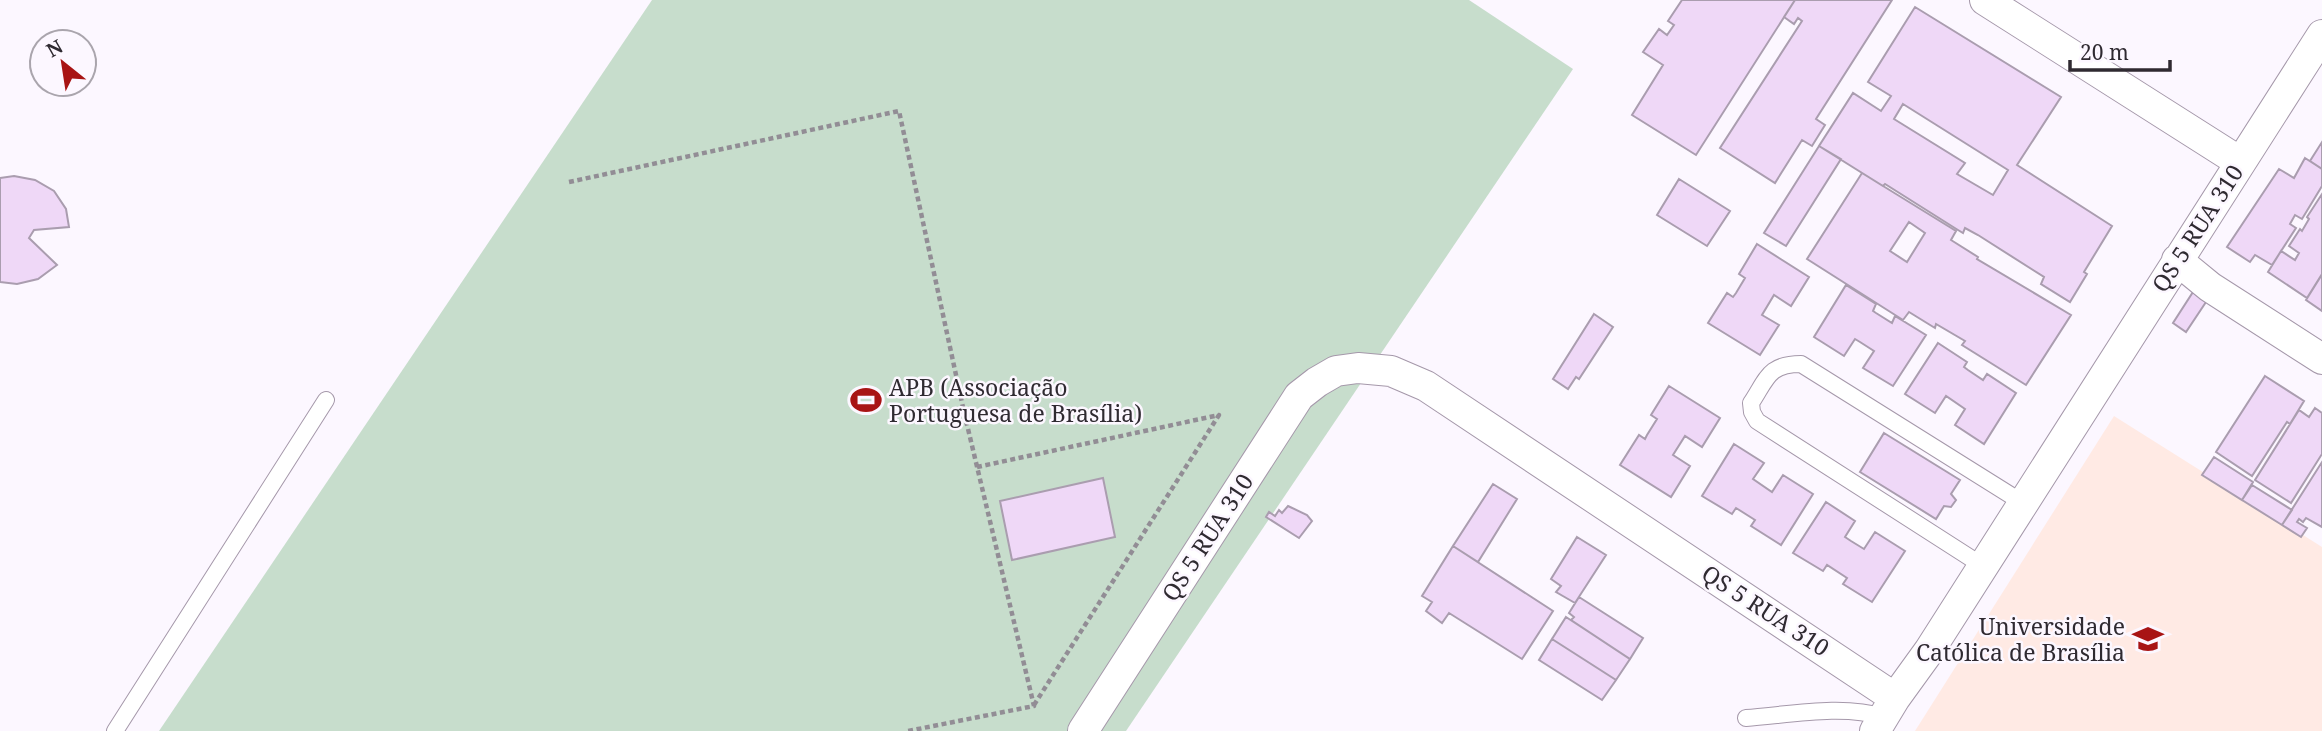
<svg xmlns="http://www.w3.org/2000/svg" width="2322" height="731" font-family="'Noto Serif',serif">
<rect width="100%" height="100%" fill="#fcf7ff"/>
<path fill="#ffeae4" d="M2114,416L2322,547V731H1915Z"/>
<path fill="#c7ddcc" d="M652,0H1469L1573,69L1126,731H159Z"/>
<path fill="#efd8f7" stroke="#aa9daf" stroke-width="2" fill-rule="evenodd" d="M1682,0H1795L1696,155L1632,115L1663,65L1643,52L1659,29L1667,35L1674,25L1668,21Z
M1795,0H1892L1816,119L1825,125L1812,146L1802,140L1775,183L1720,148L1802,21L1798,18L1794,24L1784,17Z
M1915,7L2061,97L2017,165L2112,226L2084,272L2087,274L2070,302L2041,284L2044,277L1978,235L1965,228L1963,233L1958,230L1885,184L1883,186L1819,146L1853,93L1881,111L1891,96L1868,82ZM1903,104L2008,170L1993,195L1957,174L1965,163L1894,119Z
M2322,142V169L2310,161Z
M1819,146L1841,159L1786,246L1764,233Z
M2305,158L2322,169V186L2302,219L2295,215L2290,224L2296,228L2272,265L2255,255L2250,262L2227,247L2279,169L2294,178Z
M1862,173L1956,231L1951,240L1978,257L1977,259L2071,315L2026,385L1962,345L1965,341L1936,324L1935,328L1909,312L1903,320L1807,259ZM1909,222L1925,233L1907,262L1890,251Z
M14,176L35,180L54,191L66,209L69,227L34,230L29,238L57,265L38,279L17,284L0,282V178Z
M1679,179L1730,211L1707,246L1657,215Z
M2322,194V274L2307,298L2268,272L2281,251L2295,260L2299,253L2289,246L2300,229L2302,231L2309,219L2307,217Z
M1757,244L1809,277L1791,306L1774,295L1762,315L1779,325L1760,355L1708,323L1727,293L1733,297L1736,293L1745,278L1739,274Z
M2321,276L2322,277V311L2306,300Z
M1846,285L1876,304L1873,311L1876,313L1892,323L1895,316L1926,335L1893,386L1863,368L1874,351L1860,342L1855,339L1844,356L1814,337Z
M2193,292L2206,302L2186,332L2173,323Z
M1594,314L1613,327L1579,379L1576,377L1568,389L1553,379Z
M1938,343L1967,362L1964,367L1968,370L1983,380L1987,374L2016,393L1984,444L1955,425L1965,409L1946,396L1935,413L1905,394Z
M2265,376L2304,401L2290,424L2287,422L2252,476L2216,452Z
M1669,386L1720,418L1702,447L1685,436L1673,455L1690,466L1671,497L1620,465L1639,435L1645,439L1647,435L1657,419L1651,415Z
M2315,408L2322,413V454L2291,503L2255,480L2299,410L2309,417Z
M1884,433L1960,480L1951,494L1956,500L1951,507L1944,506L1936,519L1860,472Z
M1734,444L1764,463L1753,479L1772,492L1783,475L1813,494L1781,545L1751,526L1755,520L1736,508L1732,514L1702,496Z
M2214,457L2253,482L2242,500L2202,475Z
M2322,462V527L2306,518L2303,522L2299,519L2297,522L2307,528L2301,537L2282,525Z
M1103,478L1115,537L1012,560L1000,501Z
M1493,484L1517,499L1478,562L1453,546Z
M2252,485L2292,510L2282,525L2242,500Z
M1826,502L1855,521L1845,537L1851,541L1864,549L1875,532L1905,551L1872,602L1843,584L1847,578L1827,565L1823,571L1793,553Z
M1288,506L1307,515L1312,521L1299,538L1266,517L1269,512L1275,516L1279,510L1282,513Z
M1577,537L1606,555L1575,603L1556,592L1561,586L1551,579Z
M1453,546L1553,611L1522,659L1449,613L1442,623L1426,611L1432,602L1422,596Z
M1579,597L1643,638L1630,659L1571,620L1574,617L1569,613Z
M1566,617L1630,659L1616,680L1552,639Z
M1552,639L1616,680L1602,700L1539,660Z"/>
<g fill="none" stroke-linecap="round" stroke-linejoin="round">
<g stroke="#a598aa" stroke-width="18">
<path id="lane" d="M1983,566L1757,421L1752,412L1751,403C1767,379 1768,364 1801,364L2023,503
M1746,718C1788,715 1843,704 1883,717
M115,731L326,400"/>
</g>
<g stroke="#a598aa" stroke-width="32">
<path id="street" d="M1985,0L2240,162
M2177,260L2210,287L2322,359
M1083,731L1299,396L1317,382L1336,371L1358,368L1391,371L1426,386L1895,698L1929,651L2322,35
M1875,731L1895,698"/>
</g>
<path stroke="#928d95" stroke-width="4.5" stroke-dasharray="5 3.5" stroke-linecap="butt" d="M569,182L899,111L964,412L1034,706L908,731
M977,467L1219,415L1034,705"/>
<use href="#lane" stroke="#fff" stroke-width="16"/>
<use href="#street" stroke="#fff" stroke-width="30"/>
</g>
<defs>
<g id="stadium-bare" transform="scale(2.415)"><path d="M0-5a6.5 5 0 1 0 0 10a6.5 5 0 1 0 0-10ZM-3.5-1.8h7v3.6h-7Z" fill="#a81414" stroke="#fcf7ff" stroke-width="2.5" paint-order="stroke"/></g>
<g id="university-bare" transform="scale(2.415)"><path d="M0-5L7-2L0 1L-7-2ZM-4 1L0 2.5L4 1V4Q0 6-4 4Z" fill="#a81414" stroke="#fcf7ff" stroke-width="2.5" paint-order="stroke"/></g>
</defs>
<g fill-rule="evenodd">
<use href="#stadium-bare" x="866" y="400"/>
<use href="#university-bare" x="2148" y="639"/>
</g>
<g text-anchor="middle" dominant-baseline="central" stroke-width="5" stroke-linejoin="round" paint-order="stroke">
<g font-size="23" fill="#2f2a31" stroke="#fcf7ff">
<text transform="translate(2197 228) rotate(-57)">QS 5 RUA 310</text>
<text transform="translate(1207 537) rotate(-57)">QS 5 RUA 310</text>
<text transform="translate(1766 610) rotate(33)">QS 5 RUA 310</text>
</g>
<g font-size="23" fill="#2f2a31" stroke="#fcf7ff" text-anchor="start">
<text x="889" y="387">APB (Associação<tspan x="889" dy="26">Portuguesa de Brasília)</tspan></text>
<text x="2125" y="626" text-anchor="end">Universidade<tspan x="2125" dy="26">Católica de Brasília</tspan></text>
</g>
</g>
<g transform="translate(63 63) rotate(330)"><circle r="33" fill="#fcf7ff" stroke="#aaa5ad" stroke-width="2"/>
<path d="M0-5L12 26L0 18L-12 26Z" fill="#a81414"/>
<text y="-10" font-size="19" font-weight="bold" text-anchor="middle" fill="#2f2a31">N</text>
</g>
<path d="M2070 60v10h100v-10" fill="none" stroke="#2f2a31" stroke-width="3.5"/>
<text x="2080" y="60" font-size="21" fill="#2f2a31" stroke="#fcf7ff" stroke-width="5" paint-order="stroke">20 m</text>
</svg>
